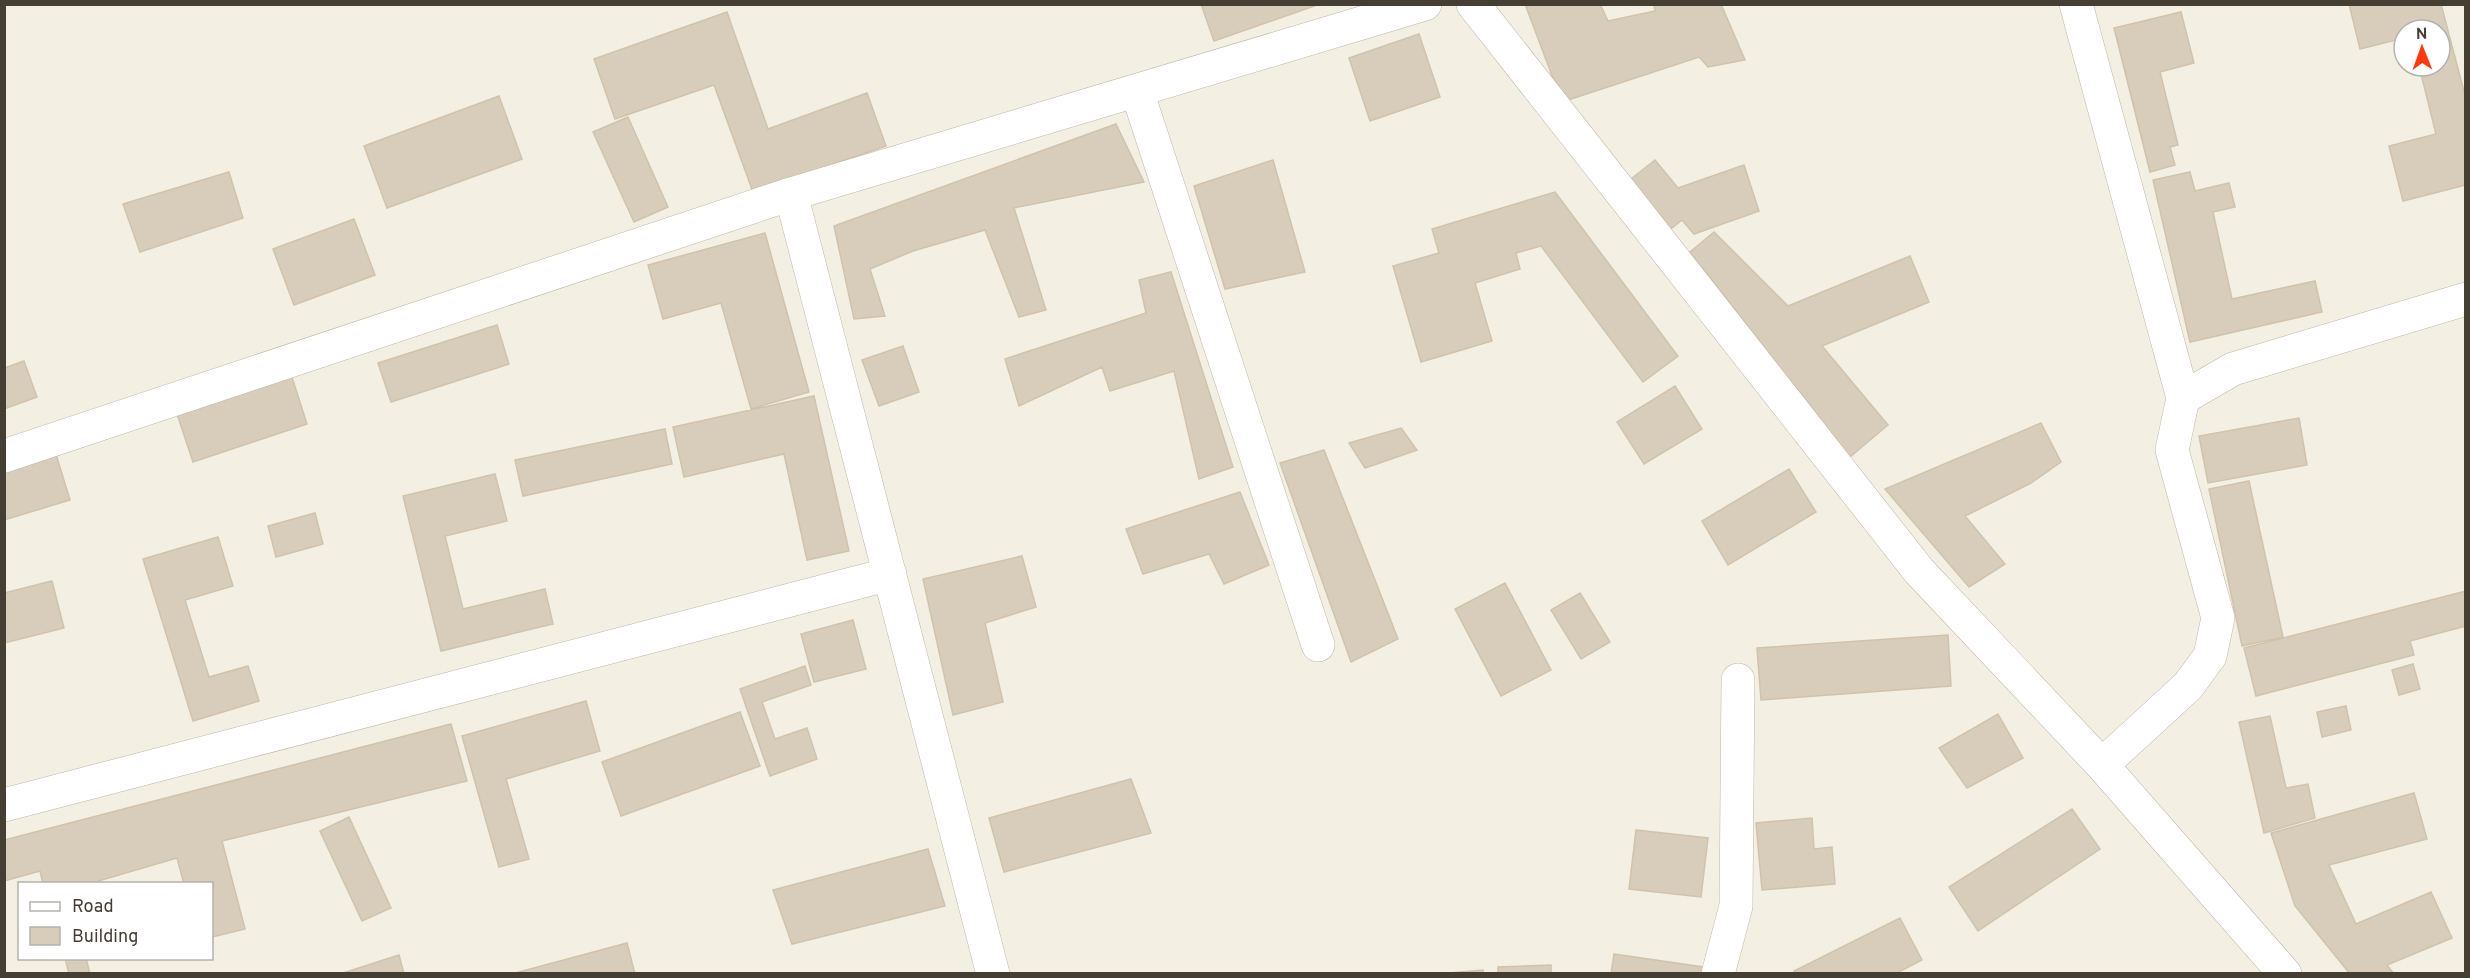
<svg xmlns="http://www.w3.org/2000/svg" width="2470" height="978" font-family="Overpass,sans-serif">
<rect width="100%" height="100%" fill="#f3efe3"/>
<path fill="#d8cdbb" stroke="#d0c3ab" stroke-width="1.5" d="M1201,4H1320L1214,41Z
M1525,4H1600L1608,21L1655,11L1654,4H1721L1745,60L1708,67L1699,57L1562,102Z
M2349,4H2441L2466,99V185L2403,201L2389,146L2436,134L2419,66H2440V30H2404V38L2360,49Z
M727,12L768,129L867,93L886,146L753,192L714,85L615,119L594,59Z
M2181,12L2194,63L2160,72L2178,145L2170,147L2175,165L2150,172L2114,28Z
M1419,34L1440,97L1370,121L1349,58Z
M499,96L522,159L387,208L364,146Z
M628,117L668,207L634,222L593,132Z
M1116,124L1144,182L1014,208L1046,310L1019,317L985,230L913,251L870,269L885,316L854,319L834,226Z
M1273,160L1305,272L1225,289L1194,186Z
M1655,160L1678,188L1744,165L1759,211L1694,234L1682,220L1662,236L1622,186Z
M229,172L243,218L140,252L123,204Z
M2190,172L2195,191L2229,183L2235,207L2213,212L2232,299L2315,281L2322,312L2190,342L2153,180Z
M1555,192L1678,356L1643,382L1541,246L1516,253L1520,269L1475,283L1492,341L1421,362L1393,266L1439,253L1432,229Z
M354,219L375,275L294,305L273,249Z
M1714,232L1788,306L1910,256L1929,302L1822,346L1888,425L1850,457L1690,252Z
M765,233L809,392L751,409L721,303L663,319L648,265Z
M1171,272L1233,467L1199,479L1174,371L1110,391L1102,367L1019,406L1005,359L1146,313L1139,280Z
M497,325L509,364L391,402L378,363Z
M903,346L919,392L879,406L862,360Z
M24,361L37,397L4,409V368Z
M291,374L307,424L193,462L176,411Z
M1675,386L1702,429L1644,464L1617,422Z
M814,396L849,551L807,560L784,454L684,477L673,427Z
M2299,418L2307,465L2208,483L2199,436Z
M2041,423L2061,462L2031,483L1965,516L2005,564L1969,587L1885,489Z
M1401,428L1417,450L1365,468L1349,443Z
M665,429L672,464L523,496L515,460Z
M1324,450L1398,639L1351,662L1280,463Z
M55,451L70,500L4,520V467Z
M1789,469L1816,512L1728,565L1702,521Z
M495,474L507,521L445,536L463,609L545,589L553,624L441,651L403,496Z
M2249,481L2283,637L2242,646L2209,489Z
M1240,492L1269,565L1224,584L1209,554L1143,574L1126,529Z
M315,513L323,544L276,557L268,526Z
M218,537L233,586L185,600L209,677L248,666L259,701L193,721L143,559Z
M1022,556L1036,607L985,623L1003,702L953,715L923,579Z
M52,581L64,628L4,643V593Z
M1505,583L1551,670L1501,696L1455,609Z
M2466,591V626L2410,641L2414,655L2256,696L2244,648Z
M1580,593L1610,642L1581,659L1551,610Z
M853,620L866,669L814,682L801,634Z
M1948,635L1951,686L1761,700L1757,648Z
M2413,664L2420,689L2399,695L2392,670Z
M805,666L811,685L762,702L775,739L807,728L817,759L770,776L740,689Z
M586,701L600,751L506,779L529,859L499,867L462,736Z
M2346,706L2351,730L2322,737L2317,712Z
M740,712L760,766L621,816L602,762Z
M1998,714L2023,758L1967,788L1939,748Z
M2270,716L2286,788L2308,784L2315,818L2264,833L2239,722Z
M451,724L467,781L222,841L245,929L212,937V884H184L177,858L88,884H43L40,871L4,881V840Z
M1131,779L1151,833L1004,872L989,818Z
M2414,793L2427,839L2329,865L2356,924L2431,892L2452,938L2387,965L2394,974H2350L2295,906L2271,833Z
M2072,809L2100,849L1978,931L1949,887Z
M349,817L391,908L362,921L320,831Z
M1812,818L1814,849L1832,847L1835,884L1762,890L1756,823Z
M1636,830L1708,838L1701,897L1629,889Z
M928,849L945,906L792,944L773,890Z
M1900,918L1922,960L1895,974H1796L1794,971Z
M627,943L635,974H515V973Z
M1614,954L1703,967L1702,974H1611Z
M399,955L404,974H340Z
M65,958H86L90,974H69Z
M1551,965V974H1498V967Z
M1483,970V974H1437Z"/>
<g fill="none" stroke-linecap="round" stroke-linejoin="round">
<g stroke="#bfb7a5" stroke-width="34">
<path id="minor" d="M1473,4L1919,571L2102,765L2285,974
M2076,4L2183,398
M1137,91L1318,645
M791,194L993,974
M4,456L791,194L1425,4
M2102,765L2188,686L2210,656L2218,618L2172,450L2183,398L2233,369L2466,299
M4,805L890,574
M1718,974L1736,906L1738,680"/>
</g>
<use href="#minor" stroke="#fff" stroke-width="33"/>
</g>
<rect width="2470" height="978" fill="none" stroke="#453e33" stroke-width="12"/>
<rect x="18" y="882" width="195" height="78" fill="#ffffff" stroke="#b5b2ad" stroke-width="1.5"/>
<rect x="30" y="902" width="30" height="9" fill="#ffffff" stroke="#b5b2ad" stroke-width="1.5"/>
<text x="72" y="912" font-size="18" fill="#453e33">Road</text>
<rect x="30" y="927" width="30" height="18" fill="#d8cdbb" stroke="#b5b2ad" stroke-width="1.5"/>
<text x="72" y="942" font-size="18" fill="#453e33">Building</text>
<g transform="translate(2422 48) rotate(359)"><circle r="28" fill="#ffffff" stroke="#b5b2ad" stroke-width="1.5"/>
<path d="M0-4.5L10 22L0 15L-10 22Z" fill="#ff380e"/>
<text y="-9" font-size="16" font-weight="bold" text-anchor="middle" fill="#453e33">N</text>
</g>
</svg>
